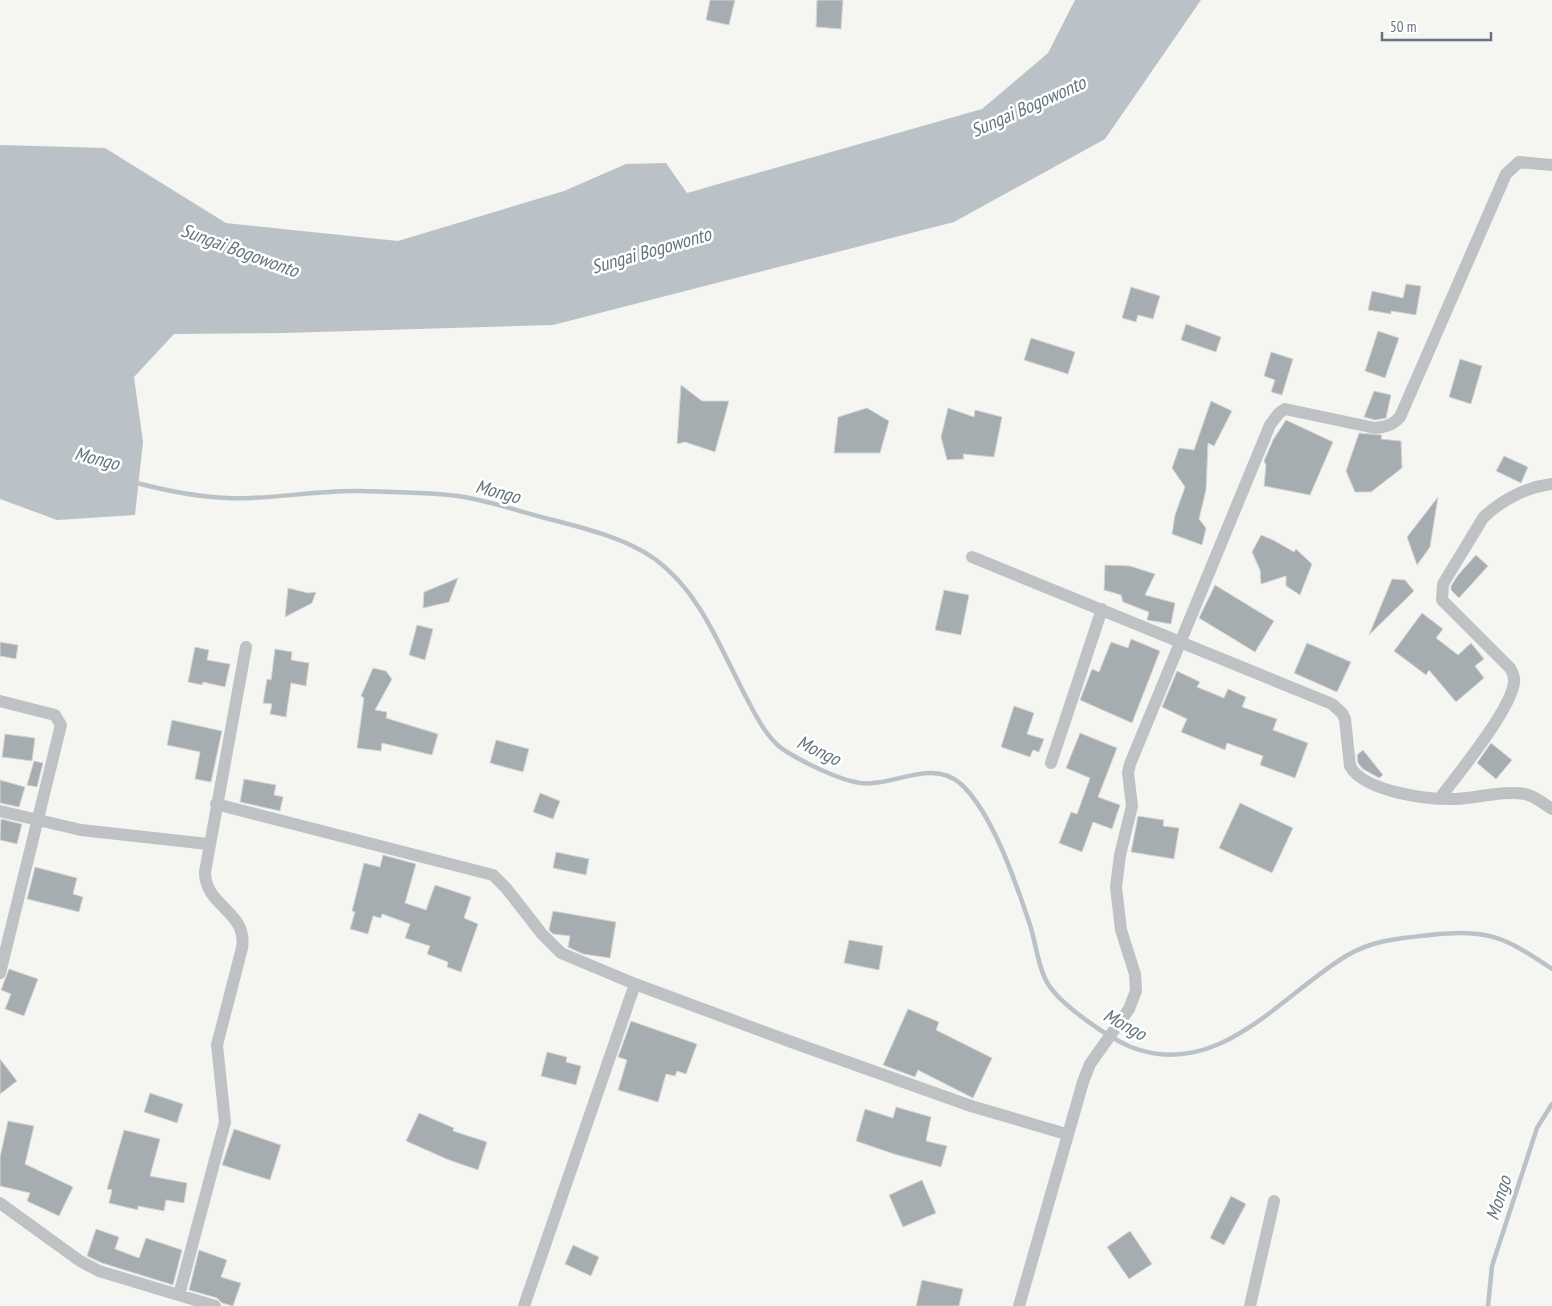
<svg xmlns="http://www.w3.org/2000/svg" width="1552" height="1306" font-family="'PT Sans Narrow',sans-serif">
<rect width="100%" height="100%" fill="#f5f5f2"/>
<path fill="#bac2c7" d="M1075,0H1201L1105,139L954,222L553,325L284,333L174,334L134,377L143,442L135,515L57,520L0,499V145L105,148L226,223L398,241L564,191L626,164L666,163L687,193L982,109L1048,53Z"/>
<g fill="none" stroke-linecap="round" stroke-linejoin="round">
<path stroke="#bac2c7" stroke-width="4.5" d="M133,482C163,490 196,497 228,498C271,500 315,490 359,491C390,492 434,492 464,497C493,502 521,512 549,519C584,528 625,538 655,559C701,593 720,648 746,697C756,716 768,741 787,752C805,763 839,780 860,783C894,787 931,758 961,784C993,814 1016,883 1030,925C1036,943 1038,968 1048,984C1061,1005 1107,1037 1131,1047C1218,1081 1280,996 1346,956C1373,940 1400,938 1430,935C1489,929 1503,936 1552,969
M1488,1306L1492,1266L1537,1128L1552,1104"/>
</g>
<path fill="#a6adb1" stroke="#d6d6d4" d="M710,0H735L729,25L706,20Z
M817,0H843L841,29L816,27Z
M1406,284L1421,286L1416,315L1391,311V314L1368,310L1372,291L1403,298Z
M1131,287L1160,296L1153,319L1138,315L1136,322L1122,318Z
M1186,324L1221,337L1216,352L1181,340Z
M1378,331L1399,338L1385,378L1365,371Z
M1031,338L1075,352L1068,374L1024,360Z
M1271,352L1293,359L1282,395L1271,392L1275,380L1264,376Z
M1460,359L1482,366L1471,404L1449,397Z
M681,385L702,401H729L715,452L685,442L677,444Z
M1374,391L1391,395L1386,418L1375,420L1364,417Z
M1211,401L1232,411L1214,446L1208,443L1206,490L1199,519L1206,528L1202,545L1172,534L1175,515L1185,487L1172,468L1179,448L1194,450Z
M867,408L889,421L880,453H834L838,417Z
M948,408L974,417L975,410L1002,417L994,457L963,454L964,459L947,460L941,437Z
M1286,420L1333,442L1310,495L1264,486L1266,465L1264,461L1273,440Z
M1359,433L1382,435L1381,439L1401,441L1402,468L1371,492H1355L1346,471Z
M1504,456L1528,467L1521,483L1496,471Z
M1438,497L1430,547L1417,565L1407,537Z
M1261,535L1273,540L1294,552L1296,549L1312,564L1300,595L1286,586V576L1261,584L1260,570L1252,552Z
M1476,555L1488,566L1459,598L1451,590V586L1458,575Z
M1105,565L1130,566L1155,574L1145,595L1175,603L1171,624L1147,620L1149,612L1123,602L1121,595L1104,590Z
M458,578L449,602L423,608L424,592Z
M1392,579L1405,580L1414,591L1369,635Z
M1215,585L1274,621L1255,652L1199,618Z
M288,588L308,593L316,592L312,603L285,617Z
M944,590L969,595L961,635L935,630Z
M1422,613L1443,629L1436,638L1458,655L1471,643L1484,659L1475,666L1484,678L1456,702L1429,670L1426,675L1394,651Z
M417,625L433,629L425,660L409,655Z
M1131,639L1160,651L1132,723L1080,700L1092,669L1099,672L1111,642L1128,648Z
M0,642L18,645L16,659L0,656Z
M1307,643L1351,662L1337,692L1294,673Z
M195,647L209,650L207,660L230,664L225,687L203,682L202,685L188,682Z
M275,649L292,652L291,660L309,663L306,686L291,683L286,717L270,714L272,704L263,703L267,679L271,680Z
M373,668L386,671L392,679L375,710L387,712L386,718L438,734L432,755L382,743L381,751L357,748L364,698L361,696Z
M1177,671L1200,682L1197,687L1224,698L1228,689L1246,697L1242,707L1277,719L1273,730L1308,743L1295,778L1260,765L1263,756L1227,743L1225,750L1181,732L1187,719L1162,707Z
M1014,706L1034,713L1027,734L1044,739L1039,752L1033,750L1030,757L1001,747Z
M172,720L222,731L211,782L195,779L200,752L167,745Z
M1080,733L1117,748L1098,797L1120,805L1112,829L1093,822L1082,852L1059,843L1071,812L1077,814L1090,778L1066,768Z
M5,734L35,738L32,761L2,757Z
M496,740L529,749L523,772L490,763Z
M1491,743L1512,760L1496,779L1477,763Z
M1363,750L1383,775L1379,778L1363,769L1358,763L1357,755Z
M34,761L43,763L37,787L27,785Z
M244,779L276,785L274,795L283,797L280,811L240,802Z
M0,780L25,787L19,807L0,803Z
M540,793L560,801L553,819L533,812Z
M1240,803L1293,828L1272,873L1219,848Z
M1138,816L1164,820L1163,826L1179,828L1174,859L1131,852Z
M1,819L22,824L17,844L0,840Z
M556,852L589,859L586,875L553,868Z
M383,855L416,864L405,903L426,910L435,885L471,897L464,918L478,924L461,972L447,967L448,962L427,954L430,946L405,938L410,924L382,914L381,918L373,916L368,934L350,929L355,912L352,911L364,863L380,867Z
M35,867L77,878L73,894L83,897L79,912L27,899Z
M553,911L616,922L610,958L583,954L568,947L570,936L553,934L549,930Z
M849,940L883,946L879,970L844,963Z
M9,969L38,979L24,1016L5,1009L11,994L1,990Z
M908,1009L939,1022L936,1030L992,1058L973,1098L918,1070L915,1077L883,1065Z
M631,1021L697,1044L686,1074L677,1071L675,1076L666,1074L658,1102L618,1090L627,1060L618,1057Z
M547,1052L567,1057L566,1062L581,1066L576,1085L541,1076Z
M0,1059L17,1081L0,1094Z
M150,1093L183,1104L177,1123L144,1112Z
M896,1107L931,1117L926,1141L947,1146L941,1167L894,1154L856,1141L865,1109L893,1118Z
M419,1113L454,1128L453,1131L487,1142L478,1170L449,1160L406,1141Z
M8,1121L34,1126L25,1164L73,1187L59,1216L27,1201L30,1193L0,1186V1157Z
M234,1129L281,1145L270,1180L222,1165Z
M124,1130L160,1139L150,1176L187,1183L184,1203L166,1200L164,1211L138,1206V1210L109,1203L112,1190L107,1189Z
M922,1180L936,1213L903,1227L889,1195Z
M1231,1196L1246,1204L1224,1245L1210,1238Z
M96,1229L119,1237L115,1249L139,1258L146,1238L182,1250L173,1285L102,1263L87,1256Z
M1130,1231L1152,1264L1129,1279L1107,1247Z
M573,1245L599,1257L591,1276L565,1264Z
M199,1250L227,1260L221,1277L241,1283L233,1306L222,1303L217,1298L189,1290Z
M922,1280L963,1289L959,1306H916Z"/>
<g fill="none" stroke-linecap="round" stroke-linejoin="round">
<path stroke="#bec2c5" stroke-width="12" d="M972,557L1332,704L1342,713L1345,719L1350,766C1364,792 1429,800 1456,799C1478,798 1504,790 1525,794C1535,796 1544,804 1552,809
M0,701L55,715L61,725L0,973
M1051,763L1102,609
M1440,798C1458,774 1510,711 1514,683C1515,677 1513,673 1510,668L1442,600L1443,584L1483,518C1501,500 1527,487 1552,484
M216,804L493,875L506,888L542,934L561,953L635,984L797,1044L971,1106L1066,1134
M0,811L81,830L208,844
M0,1203L80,1261L99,1271L215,1306
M179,1295L225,1122L217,1045L242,948C248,911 205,907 205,872L246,647
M524,1306L635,984
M1019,1306L1083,1082L1090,1064L1129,1009L1136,991L1135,974L1121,930L1116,887L1120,855L1132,806L1128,773L1130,764L1270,425L1279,413L1285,409L1375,428C1385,427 1393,425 1400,417L1506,174L1519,162L1552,165
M1250,1306L1274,1201"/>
</g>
<g text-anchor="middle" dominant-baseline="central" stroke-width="5" stroke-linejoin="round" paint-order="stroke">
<g font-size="19" font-style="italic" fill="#63757c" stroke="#fff">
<text transform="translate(1028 106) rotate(-24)">Sungai Bogowonto</text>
<text transform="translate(240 250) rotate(20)">Sungai Bogowonto</text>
<text transform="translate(651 250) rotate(-16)">Sungai Bogowonto</text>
<text transform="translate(97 458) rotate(14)">Mongo</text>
<text transform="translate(498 491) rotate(15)">Mongo</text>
<text transform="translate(819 750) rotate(25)">Mongo</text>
<text transform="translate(1125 1024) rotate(29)">Mongo</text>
<text transform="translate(1498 1198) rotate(-72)">Mongo</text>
</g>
</g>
<path d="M1382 32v8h109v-8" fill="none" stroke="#67747f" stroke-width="2.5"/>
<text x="1390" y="32" font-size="15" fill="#67747f" stroke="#ffffff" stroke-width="4" paint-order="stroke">50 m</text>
</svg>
